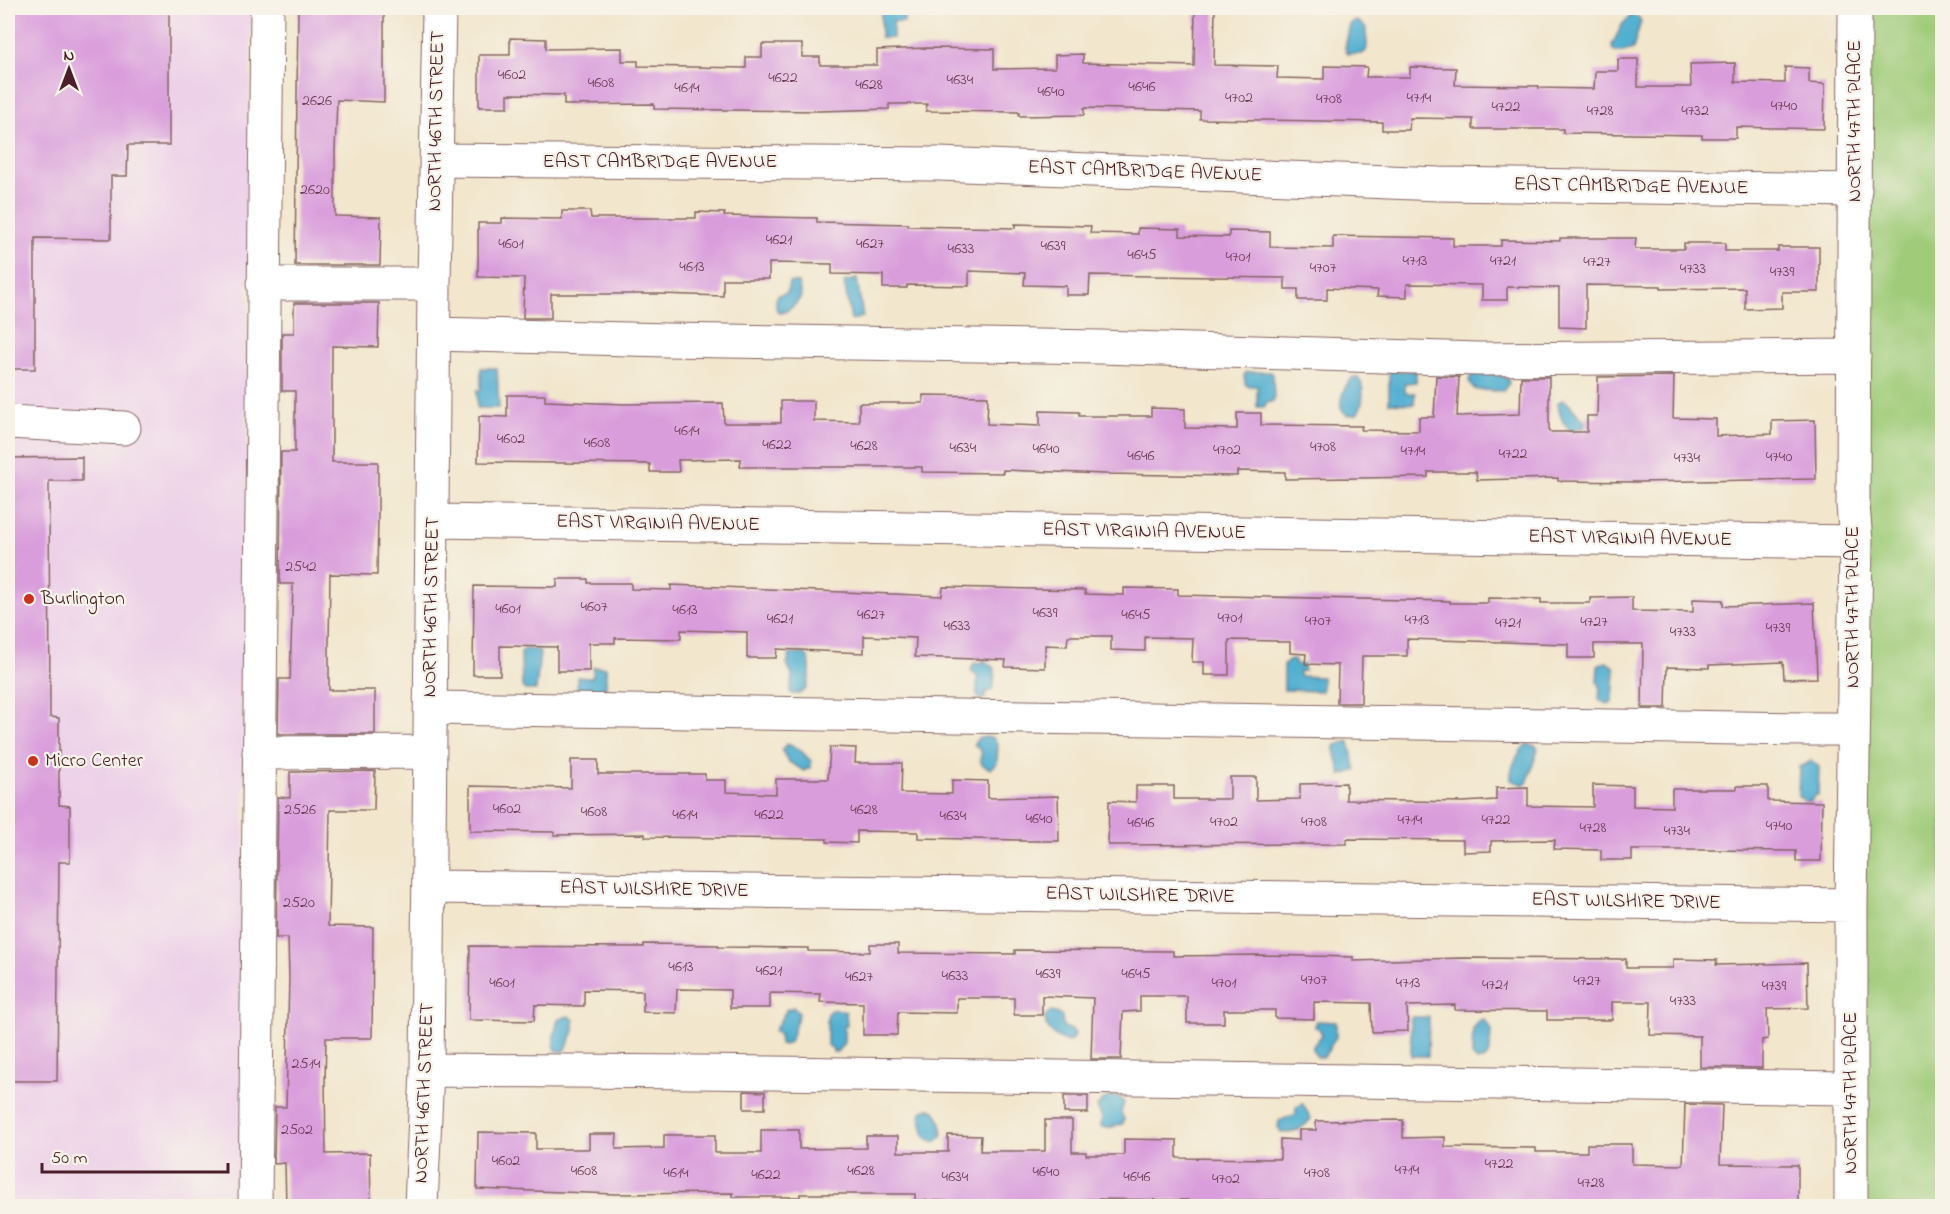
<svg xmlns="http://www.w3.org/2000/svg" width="1950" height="1214" font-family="'Indie Flower',sans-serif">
<rect width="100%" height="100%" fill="#f7f3e8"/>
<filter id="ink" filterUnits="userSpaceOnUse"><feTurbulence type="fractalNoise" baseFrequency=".0167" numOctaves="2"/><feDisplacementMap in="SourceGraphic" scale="12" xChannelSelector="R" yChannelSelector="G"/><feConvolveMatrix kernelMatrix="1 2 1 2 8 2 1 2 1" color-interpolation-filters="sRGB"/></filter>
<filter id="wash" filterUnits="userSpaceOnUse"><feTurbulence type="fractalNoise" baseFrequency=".008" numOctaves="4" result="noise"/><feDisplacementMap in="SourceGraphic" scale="24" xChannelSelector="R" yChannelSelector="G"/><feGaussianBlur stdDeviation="1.35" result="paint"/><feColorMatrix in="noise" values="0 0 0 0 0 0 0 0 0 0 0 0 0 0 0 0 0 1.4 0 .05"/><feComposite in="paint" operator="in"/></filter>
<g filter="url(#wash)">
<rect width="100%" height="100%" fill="#f2e6cc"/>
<path fill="#edd1e9" d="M8,8H251L241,1206H8Z"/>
<path fill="#a0cc7a" stroke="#757652" stroke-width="1.5" d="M1867,8H1942V1206H1862Z"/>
<path fill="#51afd0" stroke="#4e677e" stroke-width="1.5" d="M881,8H904V22H893V38H881Z
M1631,15L1638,17L1641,21L1633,49C1626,51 1620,54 1613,51L1612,45L1622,25Z
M1354,21L1359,22L1366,28C1365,36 1369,44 1366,51L1362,54H1348L1345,48L1350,24Z
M857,279L863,317L851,320L844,282Z
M789,282L798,283L801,296C798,303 787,313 779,313C775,309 775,300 778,295L787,293Z
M481,368H497L499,408H477V390H481Z
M1389,371H1416V382L1405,383V393H1415L1414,404L1389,403Z
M1247,372H1271L1273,374L1274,400L1271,402L1266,403L1265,407H1257V386H1247L1245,383L1244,375Z
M1475,373H1498L1508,379L1509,383L1503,391L1477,390L1473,388L1469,381L1471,376Z
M1354,377L1358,378C1365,386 1364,405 1357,414L1347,415C1344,412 1342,411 1341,407C1339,399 1347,380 1354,377Z
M1563,399C1568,402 1579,416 1585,422L1584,428H1578L1573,431C1563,428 1559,414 1558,403Z
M525,649L538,650L540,653L536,690H525L522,687L521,652Z
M790,654H806C813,665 810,677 806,689L799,694H792L790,692L792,676L787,664Z
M984,660L995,669C994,675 995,683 993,689L985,693V699L982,700L977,696V676L971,670L974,663L980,664Z
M1288,660H1295V664L1304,665V671H1299V676L1322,677V691L1284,690V663H1288Z
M1606,662L1614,667L1615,671L1613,699L1611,703L1607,704L1599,700L1600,685L1597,682L1598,666Z
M593,667H606V689L604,691H577V677L591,678L593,676Z
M979,737H992L998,744L997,763L991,769L982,765L980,759L982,752L974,744Z
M1347,741L1349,742L1356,770L1343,775H1341L1334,746Z
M787,744L799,749L811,761V767L804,771L789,762L782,751Z
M1527,744L1536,746L1538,749L1527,783L1524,785L1511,780C1509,770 1519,750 1527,744Z
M1812,761L1819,767L1818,795H1815L1811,801H1805L1798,796L1799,767Z
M794,1007L799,1013L790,1042L784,1045L780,1044L779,1035L774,1031L787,1009Z
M836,1009L846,1012L847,1025L844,1027V1043L837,1052H833V1049L827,1045V1017L829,1011Z
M1051,1011L1061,1015L1064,1027L1072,1030L1075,1034L1073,1039L1068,1042C1055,1037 1045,1031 1045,1016Z
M569,1016L574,1020V1031L565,1051H557C550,1043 556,1029 558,1019Z
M1411,1017H1429L1428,1056H1411Z
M1480,1020H1485L1491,1029L1490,1053L1485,1059L1477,1061L1472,1056L1473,1029Z
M1316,1021L1336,1022V1037L1324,1057H1317L1313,1051V1046L1322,1035L1319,1028L1315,1027Z
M1112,1096L1121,1098L1124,1103L1121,1112L1124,1119L1123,1124L1108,1128L1102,1127L1100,1124L1102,1118L1097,1107L1104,1099Z
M1303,1104L1311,1119C1304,1127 1292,1136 1281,1132L1278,1127L1279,1121L1296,1114V1107Z
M930,1109L935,1111C941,1119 943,1127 942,1137L934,1143L925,1137L920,1114L924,1110Z"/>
<g id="blocks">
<path fill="#d99ddc" d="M8,8H169V145H128L127,176H111V239L35,238V369H8Z
M298,8H384V102L337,100L335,150V216L381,217L380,265H295Z
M1195,8H1215L1214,65L1278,66L1277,78L1324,79V66L1367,67L1366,77H1410V67L1456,68L1455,85L1539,86V88L1594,89L1595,71H1618V59H1638V87H1691L1690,64L1735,63V82L1785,83V67L1809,68V83L1825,84L1824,129L1736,127V138H1702V135L1563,133V129H1473V119L1410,118L1409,130H1382V122L1200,119V111L1084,108V115L1019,116V112L926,111L927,104H889V109L820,111L654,109V104L564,105V95L508,94V107H479V55H510V38L546,39V49L622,48V61H638V66L746,68V57H762V44H802V57H820V65H877V50L927,48L994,49V69L1055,68V55L1083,54V63L1194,66Z
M562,211H590L591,218H696V212L725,213L724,216L817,218V222L908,224V226L1015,228V224L1091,226L1090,233L1138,234V228L1180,229V236L1229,237V231L1270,232V247L1333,248V236L1453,238V246H1501V240L1560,241V238H1636L1635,249H1684V243H1725V251H1778V247H1819V292H1782V308L1745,309V288L1661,289V286L1586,285V328L1559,327V288L1507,287V300H1482V285L1407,284V297L1377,296L1378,290L1327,288V300H1298V289H1285V278L1090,275L1089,295H1066V286L1024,285L1025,273L969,271V286L907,285V288H883V275L832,274V264L769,263V279H723V296L659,294H551V318H523L524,278L478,277V223H502V218L562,219Z
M294,303H379L378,347L332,346V462H378V514L377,575L330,574L329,646V690H375V734H278L279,679H290L293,584H280L281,452H295V391H282V333H294Z
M1436,376L1459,377L1457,416L1520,414L1521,377H1549V432H1587V416H1597L1598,377L1674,376L1673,418L1716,419V436L1772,434V421L1815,420L1816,479L1636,482L1558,481V478L1477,480L1476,472H1428V477L1285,479V472L1237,471V476L1105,474L1003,470V473L922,472V467H740L741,459L678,460L679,472H650V464L478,462L479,416L507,417V395H545V401L625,404L723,403L724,423H781V401H814V421L859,422V403H923V395L988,396L987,424L1040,426V411L1079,412V416H1151V408L1185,409V428L1237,429V413H1261V425L1362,426L1361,430L1419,431V417H1434Z
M82,457V481H49L50,717L59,718V805L70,806V862H59L57,1081H8V458Z
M557,579H588V583H631V589L671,590V585L942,596L943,587L1085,590V594L1124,595V588L1178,589V595L1450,601V603H1488V598L1541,599V603H1590V598L1632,597V611L1693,612V599L1723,600V606L1814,603L1817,678L1784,679L1783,662L1709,665V668L1667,667L1666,708H1642L1643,644H1594V658H1568V644L1407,639V656H1362L1361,703H1337L1338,665L1305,664L1306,654L1290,653V642H1277V641L1229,640V675H1204V662H1192L1193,638L1145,637V651L1111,650V636H1068L1067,646L1045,645V668L1005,667L1006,660L915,657L916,638L864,636V653L777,649L776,658H747V632L681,630V639L615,638V643H589V671H557V647L500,646V675H473L474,586L557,587Z
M830,747L856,748L855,763H902L901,793L952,794V780L988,781V798L1058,796L1059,841H1020V840L918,838V832L857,831V843L827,842V839L645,837V834L554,835V832L470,831V786L571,788V760H598V774H705V780H726V792L776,794V779H828Z
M375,771L374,810H330L328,926L373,927L372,1038H326L325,1081L326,1154L370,1153L371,1206H286L285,1163L274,1164L275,1107H286L289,978L288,938H276L278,797L290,798V772Z
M1230,777H1256V800L1300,799V784L1346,783V800L1463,802L1496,800V788L1528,787V806L1593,807V785L1633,786V806L1672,807V789H1737V786H1768V801L1822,802L1821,861H1796V851L1710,850H1632V860H1601V850L1554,849L1555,840L1491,841V851L1463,852V840L1347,839V844L1108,845L1109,801L1136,802V786H1174V799H1230Z
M644,944L718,945V947L808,948V951L870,952V944H898V953L1015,954V950L1173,951V956L1261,955L1353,957V961L1461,958L1626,959V968H1673V959L1717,960L1716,965L1807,963L1808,1008L1767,1009L1768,1039L1762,1040V1068L1700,1067V1036L1650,1035L1651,1002H1612V1020H1547V1011L1455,1010V1005L1407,1006L1408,1031L1372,1032L1371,1003L1314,1002V1019L1275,1018V1010H1224V1023H1187V996H1140V1011L1123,1012L1121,1059H1091L1093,998L1042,996V1015H1014V998H957V1013L898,1012L897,1035H863V1003L820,1002L821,994L770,993V1008H730V990L677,989L676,1013L643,1012V991L584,990V1006L535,1005L534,1021L469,1020L470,946L644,947Z
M744,1091L765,1092V1109H744Z
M1064,1096H1088V1113H1064Z
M1685,1104L1722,1105L1720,1164L1798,1165V1206H1395V1202H1354V1206L1279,1205V1200H1231V1205H1188V1200L1086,1199L1085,1203L1005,1204V1202L915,1200V1194H800V1197H733V1193L615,1194L477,1189L478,1132L536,1133V1149H589V1134H617L616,1149L664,1148V1135H715V1153H761V1130H799V1149L866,1148V1136H898V1152H948V1135L981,1136L980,1151H1045V1120H1072V1152H1086V1155H1124V1139L1177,1140V1158L1280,1159V1139L1299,1140V1130H1316V1121L1403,1120V1138L1445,1137V1147L1536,1148V1152H1587V1144H1632V1164L1683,1165Z"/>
</g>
</g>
<g filter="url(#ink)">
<use href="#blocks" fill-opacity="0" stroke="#856563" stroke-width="1.5"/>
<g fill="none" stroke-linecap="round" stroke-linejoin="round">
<g stroke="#856563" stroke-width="35">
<path id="minor" d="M436,160L939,164L1439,184L1855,190
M263,284H434
M434,334L668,340L1100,347L1478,359L1854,356
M8,422L124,428
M433,521L1856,542
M431,708L1805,729H1852
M259,753L430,752
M429,887L1851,905
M427,1070L698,1072L1851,1088
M255,1206L267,8
M421,1206L427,1070L434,284L439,8
M1851,1206V905L1856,542L1853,505L1855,8"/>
</g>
<use href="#minor" stroke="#fff" stroke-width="33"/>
</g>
</g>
<g fill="#c8321e" stroke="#f7f3e8" stroke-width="2">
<circle cx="29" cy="599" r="6"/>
<circle cx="33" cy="761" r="6"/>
</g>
<g text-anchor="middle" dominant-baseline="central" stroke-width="4.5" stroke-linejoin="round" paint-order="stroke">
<g font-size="16" fill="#6e3e57">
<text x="512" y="75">4602</text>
<text x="783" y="78">4622</text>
<text x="960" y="80">4634</text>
<text x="601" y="83">4608</text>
<text x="869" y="85">4628</text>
<text x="1142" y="87">4646</text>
<text x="687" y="88">4614</text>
<text x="1051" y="92">4640</text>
<text x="1239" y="98">4702</text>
<text x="1419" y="98">4714</text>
<text x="1329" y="99">4708</text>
<text x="317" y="101">2626</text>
<text x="1784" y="106">4740</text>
<text x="1506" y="107">4722</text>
<text x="1600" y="111">4728</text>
<text x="1695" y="111">4732</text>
<text x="315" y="190">2620</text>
<text x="779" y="240">4621</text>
<text x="511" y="244">4601</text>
<text x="870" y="244">4627</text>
<text x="1053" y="246">4639</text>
<text x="961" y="249">4633</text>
<text x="1142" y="255">4645</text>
<text x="1238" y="257">4701</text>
<text x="1415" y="261">4713</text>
<text x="1503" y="261">4721</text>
<text x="1597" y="262">4727</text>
<text x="692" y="267">4613</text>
<text x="1323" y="268">4707</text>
<text x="1693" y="269">4733</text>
<text x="1782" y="272">4739</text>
<text x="687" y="431">4614</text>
<text x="511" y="439">4602</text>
<text x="597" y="443">4608</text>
<text x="777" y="445">4622</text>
<text x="864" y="446">4628</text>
<text x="1323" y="447">4708</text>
<text x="963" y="448">4634</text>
<text x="1046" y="449">4640</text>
<text x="1227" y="450">4702</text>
<text x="1413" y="451">4714</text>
<text x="1513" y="454">4722</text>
<text x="1141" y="456">4646</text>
<text x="1779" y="457">4740</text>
<text x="1687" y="458">4734</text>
<text x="301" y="567">2542</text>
<text x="594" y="607">4607</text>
<text x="508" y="609">4601</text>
<text x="685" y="610">4613</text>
<text x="1045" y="613">4639</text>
<text x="871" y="615">4627</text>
<text x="1136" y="615">4645</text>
<text x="1230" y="618">4701</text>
<text x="780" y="619">4621</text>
<text x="1417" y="620">4713</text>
<text x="1318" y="621">4707</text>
<text x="1594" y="622">4727</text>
<text x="1508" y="623">4721</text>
<text x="957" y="626">4633</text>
<text x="1778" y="628">4739</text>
<text x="1683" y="632">4733</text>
<text x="507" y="809">4602</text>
<text x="300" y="810">2526</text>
<text x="864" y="810">4628</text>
<text x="594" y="812">4608</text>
<text x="685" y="815">4614</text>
<text x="769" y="815">4622</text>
<text x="953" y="816">4634</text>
<text x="1039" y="819">4640</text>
<text x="1410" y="820">4714</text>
<text x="1496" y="820">4722</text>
<text x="1224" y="822">4702</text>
<text x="1314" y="822">4708</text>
<text x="1141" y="823">4646</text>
<text x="1779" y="826">4740</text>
<text x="1593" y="828">4728</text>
<text x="1677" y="831">4734</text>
<text x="299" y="903">2520</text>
<text x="681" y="967">4613</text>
<text x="769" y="971">4621</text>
<text x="1048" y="974">4639</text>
<text x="1136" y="974">4645</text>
<text x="955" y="976">4633</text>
<text x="859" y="977">4627</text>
<text x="1314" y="980">4707</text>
<text x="1587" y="981">4727</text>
<text x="502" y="983">4601</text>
<text x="1224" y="983">4701</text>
<text x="1408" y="983">4713</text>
<text x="1495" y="985">4721</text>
<text x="1774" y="986">4739</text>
<text x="1683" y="1001">4733</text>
<text x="306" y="1064">2514</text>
<text x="297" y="1130">2502</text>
<text x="506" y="1161">4602</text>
<text x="1499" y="1164">4722</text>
<text x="1407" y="1170">4714</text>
<text x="584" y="1171">4608</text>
<text x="861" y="1171">4628</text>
<text x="1046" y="1172">4640</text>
<text x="676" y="1173">4614</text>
<text x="1317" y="1173">4708</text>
<text x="766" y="1175">4622</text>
<text x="955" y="1177">4634</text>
<text x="1137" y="1177">4646</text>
<text x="1226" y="1179">4702</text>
<text x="1591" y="1183">4728</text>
</g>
<g font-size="20" fill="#4a1f2b" stroke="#f7f3e8">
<text transform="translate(437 121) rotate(-89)">NORTH 46TH STREET</text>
<text transform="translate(1855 121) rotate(-90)">NORTH 47TH PLACE</text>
<text x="660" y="162">EAST CAMBRIDGE AVENUE</text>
<text transform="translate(1145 172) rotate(2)">EAST CAMBRIDGE AVENUE</text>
<text transform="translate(1631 187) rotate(1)">EAST CAMBRIDGE AVENUE</text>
<text transform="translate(658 524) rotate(1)">EAST VIRGINIA AVENUE</text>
<text transform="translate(1144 532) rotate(1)">EAST VIRGINIA AVENUE</text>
<text transform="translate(1630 539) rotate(1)">EAST VIRGINIA AVENUE</text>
<text transform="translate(432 607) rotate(-89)">NORTH 46TH STREET</text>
<text transform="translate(1853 607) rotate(-90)">NORTH 47TH PLACE</text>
<text transform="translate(654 890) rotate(1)">EAST WILSHIRE DRIVE</text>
<text transform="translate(1140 896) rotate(1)">EAST WILSHIRE DRIVE</text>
<text transform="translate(1626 902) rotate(1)">EAST WILSHIRE DRIVE</text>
<text transform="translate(425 1093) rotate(-88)">NORTH 46TH STREET</text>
<text transform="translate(1851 1093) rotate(-90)">NORTH 47TH PLACE</text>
</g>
<g font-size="20" fill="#4a1f2b" stroke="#f7f3e8" text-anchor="start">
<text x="41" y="599">Burlington</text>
<text x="45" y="761">Micro Center</text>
</g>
</g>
<rect width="1950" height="1214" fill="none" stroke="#f7f3e8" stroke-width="30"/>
<g transform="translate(69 69)" stroke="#f7f3e8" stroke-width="4.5" paint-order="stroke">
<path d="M0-4.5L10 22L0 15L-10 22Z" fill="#4a1f2b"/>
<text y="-9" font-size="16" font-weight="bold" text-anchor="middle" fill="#4a1f2b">N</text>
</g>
<path d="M42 1163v9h186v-9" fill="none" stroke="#4a1f2b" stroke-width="3"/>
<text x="51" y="1163" font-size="18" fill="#4a1f2b" stroke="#f7f3e8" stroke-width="4.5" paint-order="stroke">50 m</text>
</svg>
